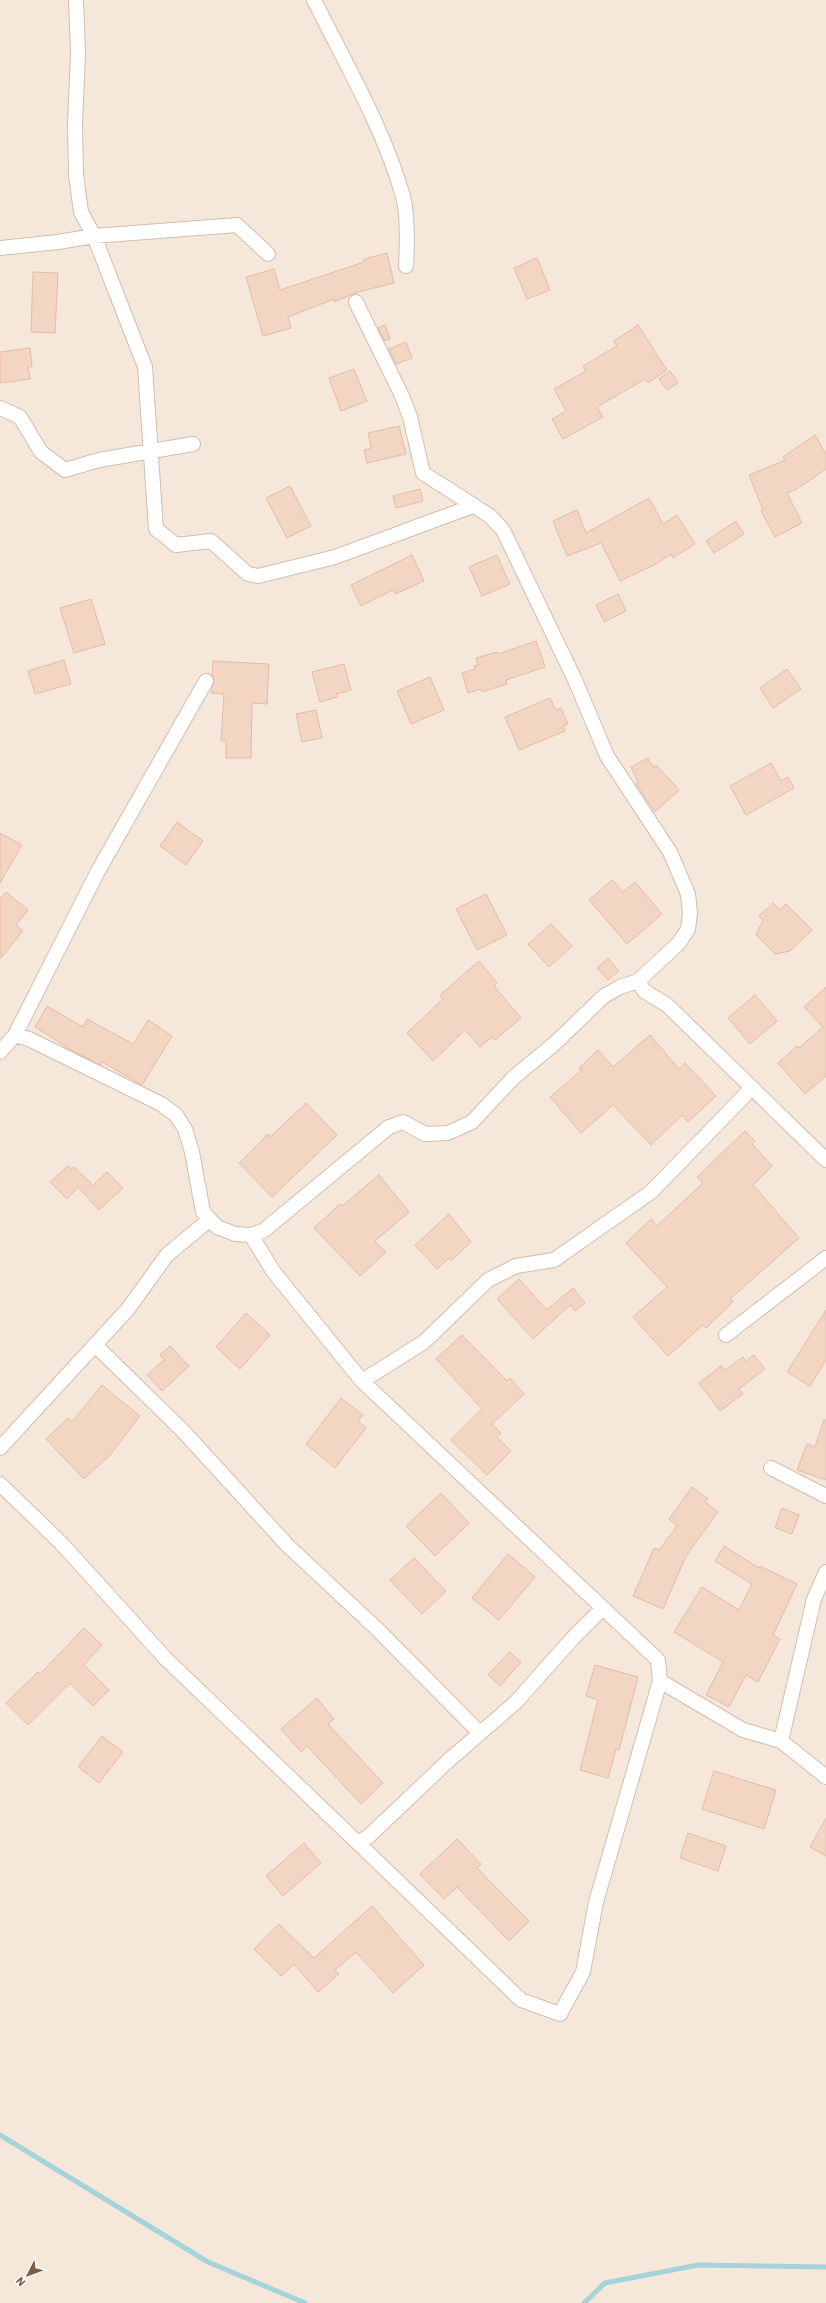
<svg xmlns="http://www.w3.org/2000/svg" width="826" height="2303" font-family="'IBM Plex Sans',sans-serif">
<rect width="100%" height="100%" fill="#fdf6ec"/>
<path fill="#f5e8da" d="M0,0H826V2303H0Z"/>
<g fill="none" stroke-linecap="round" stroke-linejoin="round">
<path stroke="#a5d3da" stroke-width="5" d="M0,2135L208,2262L305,2303
M584,2303L605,2283L698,2265L826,2267"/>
</g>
<path fill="#f3d5c3" stroke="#e6bba3" d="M387,253L394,283L358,292L334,302V299L288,317L291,328L263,336L246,277L274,269L280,290L364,262V259Z
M537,258L550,290L527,299L514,268Z
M33,272L58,273L55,333L31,332Z
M385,325L390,339L385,341L378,328Z
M638,325L667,370L648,383L645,379L597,407L603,417L563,439L552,419L566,411L554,389L586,371L583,366L617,346L614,341Z
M406,342L412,358L396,364L389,349Z
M30,348L32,367H28L30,379L0,383V352Z
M354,369L367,401L341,411L329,378Z
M670,371L678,383L667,390L659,379Z
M399,426L406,454L367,463L364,450L371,448L368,433Z
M815,435L826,454V469L797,489L787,493L802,523L775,537L761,511L763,510L749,475L785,460L783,457Z
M290,486L311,526L287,538L266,498Z
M420,489L423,501L396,508L393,496Z
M649,498L663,524L677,515L695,544L673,558L671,554L656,564L620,581L601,543L567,556L553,521L577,510L586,533Z
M736,521L744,534L714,553L706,541Z
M412,555L424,581L395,594L393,590L361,606L351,585Z
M497,555L510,584L482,596L469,567Z
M618,594L626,611L604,622L596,605Z
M91,599L105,644L74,653L60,608Z
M536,641L545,667L506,680L507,684L482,692L481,689L468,693L462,673L475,669L474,666L478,665L476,658L497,652L498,654Z
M64,660L71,684L35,694L28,671Z
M213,661L269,664L267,704L252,703L251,758H226V741H221L224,694L211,693L214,681L212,675Z
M344,664L351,690L336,694L337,697L320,702L312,672Z
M787,669L801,689L773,708L760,688Z
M430,677L444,710L411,724L397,691Z
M550,698L556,710L561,708L568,724L563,726L565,731L519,750L505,717Z
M316,710L322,738L302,742L296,714Z
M648,758L654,768L656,765L679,790L655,812L636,784L638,782L631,767Z
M771,763L781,781L788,777L794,788L746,815L730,786Z
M177,822L203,841L186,865L160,846Z
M0,833L22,845L0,883Z
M612,880L623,892L635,882L662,914L627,944L589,900Z
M6,892L28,910L16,925L23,931L0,959V899Z
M486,894L507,935L477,950L456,909Z
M773,903L780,910L786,904L812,930L790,951L775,954L756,935L763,920L759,916Z
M551,924L572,946L549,967L528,944Z
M608,958L619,971L608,980L597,968Z
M479,961L497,983L494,986L521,1018L495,1040L492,1037L480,1047L465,1030L433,1061L407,1033L443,999L440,995Z
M826,987V1076L805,1094L778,1063L797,1046L799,1048L823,1027L804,1007Z
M755,995L777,1021L750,1044L728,1018Z
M47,1006L83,1027L87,1019L133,1044L148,1020L172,1036L142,1085L102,1062L100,1065L71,1050L35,1027Z
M650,1035L679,1069L685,1063L716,1096L688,1122L682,1115L651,1145L613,1105L581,1133L550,1097L582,1070L579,1068L598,1050L613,1067Z
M306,1103L337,1135L272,1197L239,1163L268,1134L270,1137Z
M745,1131L755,1141L752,1144L772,1166L753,1185L799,1238L730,1299L733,1302L706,1328L703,1325L668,1356L633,1317L667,1287L626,1243L651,1219L657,1226L703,1183L697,1177Z
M68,1166L72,1169L74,1167L93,1185L107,1172L123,1188L99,1210L78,1187L67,1199L50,1182Z
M379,1175L409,1212L375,1241L386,1252L360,1276L314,1228L340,1204L342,1206Z
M449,1214L471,1242L451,1261L449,1258L437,1269L415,1245Z
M519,1279L547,1310L573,1288L585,1303L575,1311L570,1305L533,1339L497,1299Z
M826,1310V1360L810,1386L787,1372Z
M246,1313L270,1335L240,1369L216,1347Z
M462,1335L507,1381L510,1378L524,1394L492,1424L501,1433L497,1437L511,1451L487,1475L451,1440L482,1409L436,1359Z
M170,1346L189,1366L162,1391L147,1375L164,1360L160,1355Z
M754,1355L765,1369L739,1389L743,1394L720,1411L699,1383L721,1366L725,1370L743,1357L746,1361Z
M102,1385L140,1416L110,1455L84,1479L46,1439L68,1418L72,1422Z
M341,1398L363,1415L358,1421L366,1428L335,1468L306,1444Z
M824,1420H826V1480L797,1470L807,1444L815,1447Z
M692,1487L708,1499L705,1502L718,1512L686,1556L663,1609L633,1596L654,1548L659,1550L677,1526L669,1519Z
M441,1493L469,1523L435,1556L406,1526Z
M782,1508L799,1515L792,1534L775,1528Z
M724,1546L759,1568L760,1566L797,1584L773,1635L780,1639L758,1682L746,1675L729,1707L706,1695L723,1662L674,1632L702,1587L739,1610L752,1584L715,1561Z
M508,1554L535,1577L499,1620L472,1598Z
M414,1558L446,1591L422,1614L390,1580Z
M84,1628L102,1645L84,1665L109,1690L93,1706L70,1683L28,1725L6,1703L38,1672L40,1674Z
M509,1652L521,1662L500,1686L488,1675Z
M595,1665L638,1677L619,1750L616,1749L608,1778L580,1770L598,1700L586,1696Z
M317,1698L334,1719L328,1724L383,1783L361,1804L307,1746L301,1752L281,1729Z
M102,1736L123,1752L99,1783L78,1767Z
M714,1771L776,1790L764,1829L702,1809Z
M826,1818V1856L810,1847Z
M688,1833L726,1846L718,1871L680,1858Z
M457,1839L481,1864L477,1868L529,1921L509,1941L457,1887L444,1899L420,1874Z
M304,1843L321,1863L283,1896L266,1876Z
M372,1906L424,1965L393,1993L356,1952L335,1970L339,1974L318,1992L294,1964L281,1976L254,1949L279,1924L314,1958Z"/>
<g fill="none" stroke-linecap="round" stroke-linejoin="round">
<g stroke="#d1beb0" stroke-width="16">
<path id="street" d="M76,0L78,53L75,125L76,175L81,212L94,236L145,367L156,529L176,545L211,541L248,574L258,576L335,557L473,506
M314,0C345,63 382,125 402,193C408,211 407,247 406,266
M0,248L58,242L94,236L237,225L268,254
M356,302L402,396L410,417L423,473L490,516L503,530L575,680L607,756L670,852L688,894L690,913L688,929L679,943L638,981
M0,408L20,417L41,452L65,470L99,460L193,444
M15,1035L98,871L206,681
M0,1052L15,1035L29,1039L161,1104L176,1115L185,1129L192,1152L203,1212L217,1227L235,1234L251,1235L263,1231L389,1127L403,1122L425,1134L448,1133L472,1122L514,1077L553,1045L604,996L620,987L638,981L644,991L667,1005L826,1160
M251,1235L273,1271L362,1381L424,1342L488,1280L516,1266L554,1260L651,1192L751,1089
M726,1335L826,1258
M95,1345L183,1431L288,1546L376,1628L480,1733
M362,1381L658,1660L660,1681L743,1730L781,1741L826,1777
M0,1448L128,1309L167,1255L209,1220
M771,1468L826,1496
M0,1484L61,1543L166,1659L358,1843L369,1836L448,1761L516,1702L572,1639L603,1608
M781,1741L814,1599L826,1572
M358,1843L521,2000L560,2014L583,1972L596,1902L660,1681"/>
</g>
<use href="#street" stroke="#fff" stroke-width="14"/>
</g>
<g transform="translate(28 2275) rotate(228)" stroke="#fffaf3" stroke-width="3" paint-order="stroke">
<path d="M0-3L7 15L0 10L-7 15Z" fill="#7a5c4d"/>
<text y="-6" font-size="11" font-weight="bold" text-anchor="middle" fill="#7a5c4d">N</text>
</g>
</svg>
